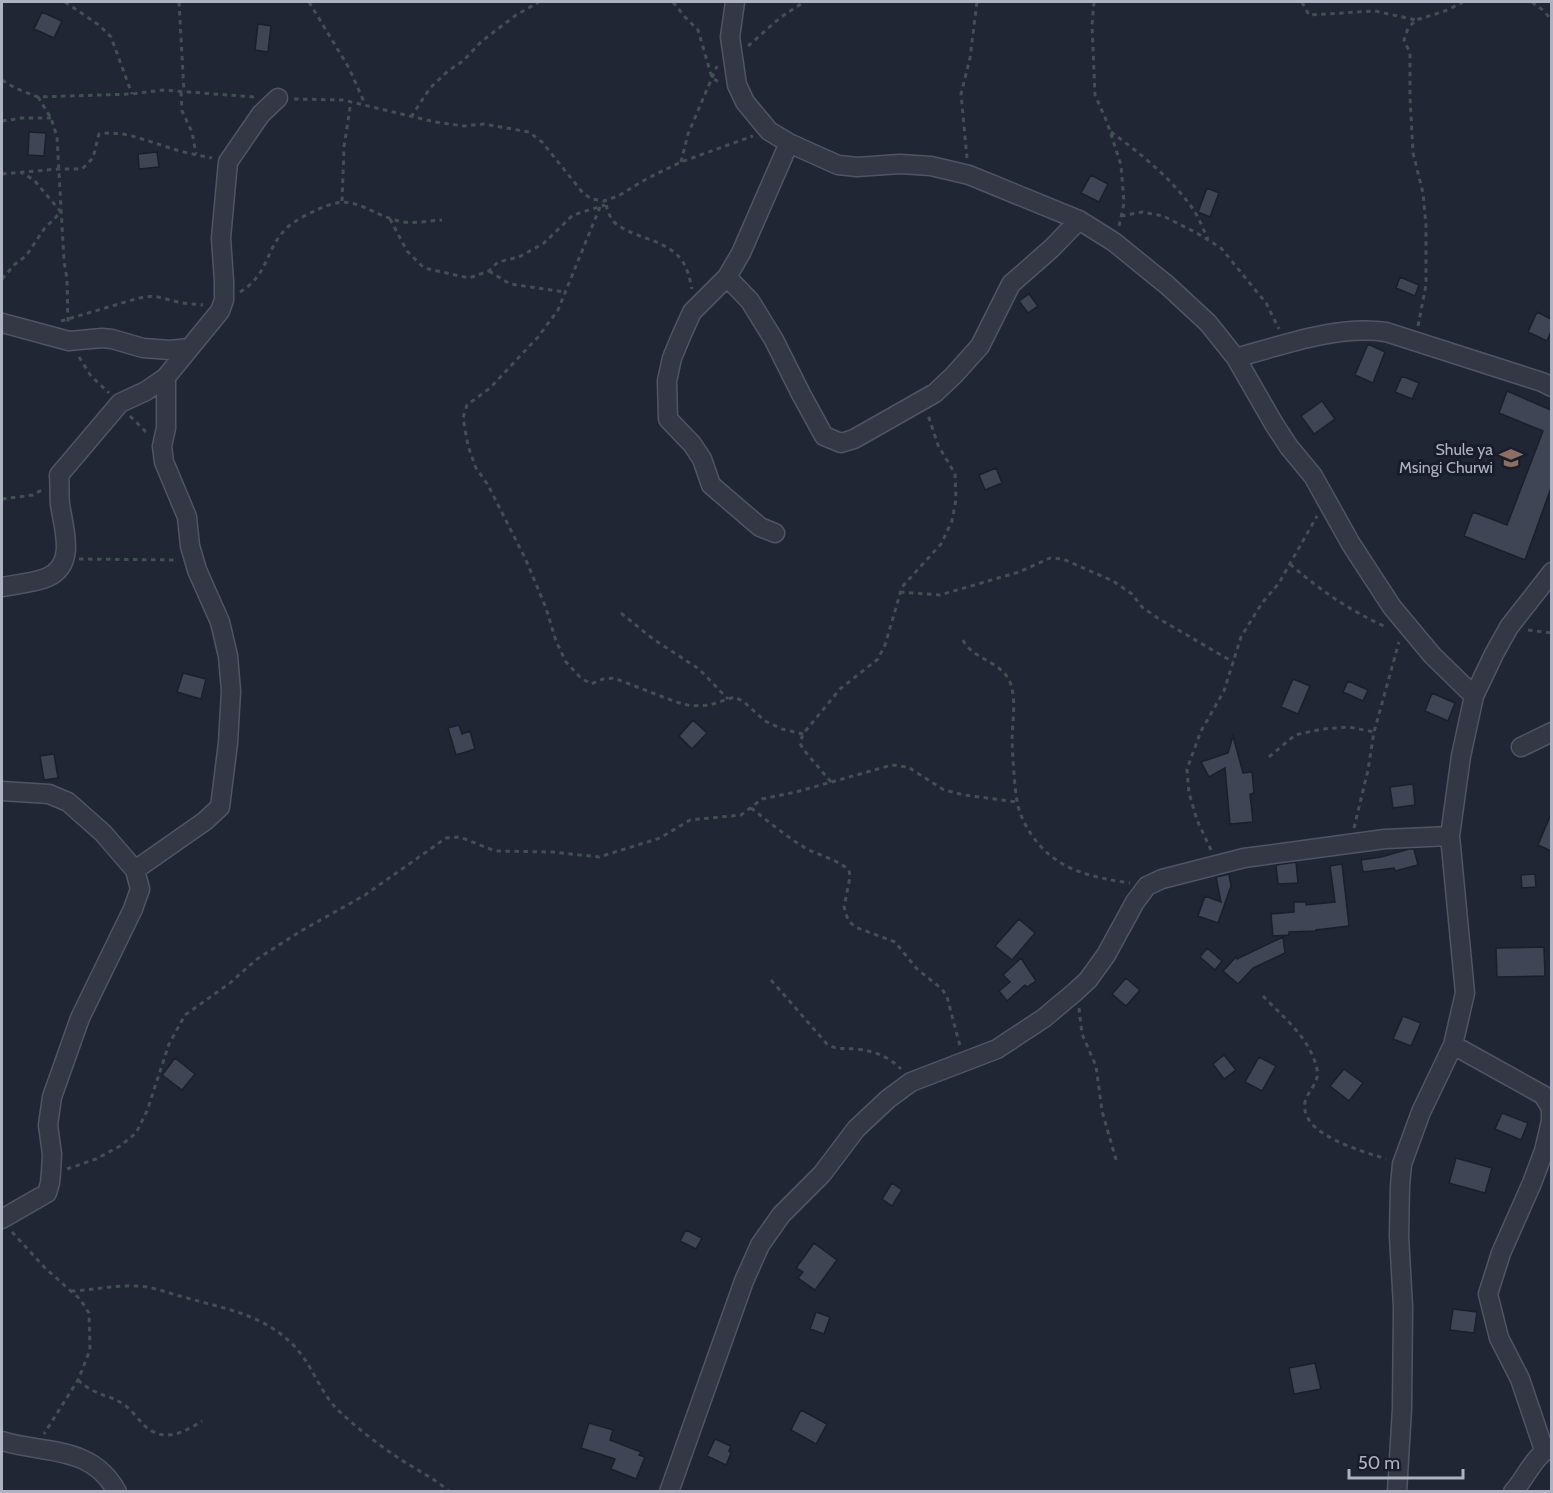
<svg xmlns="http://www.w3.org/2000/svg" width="1553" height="1493" font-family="Cabin,sans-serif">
<rect width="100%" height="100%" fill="#212634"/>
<path fill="#3f4555" stroke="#1b1f2b" stroke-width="1.5" d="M42,12L62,21L54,38L34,29Z
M258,24L271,26L268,52L255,50Z
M29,132L46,133L44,156L28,155Z
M157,152L159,167L139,169L138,154Z
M1091,175L1108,184L1099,202L1081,193Z
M1207,188L1219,193L1210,217L1198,212Z
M1400,277L1419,285L1415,296L1396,288Z
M1029,294L1038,306L1028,313L1019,301Z
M1537,312L1551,319V331L1547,341L1528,332Z
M1368,344L1385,352L1373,383L1355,375Z
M1402,376L1419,383L1412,399L1395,392Z
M1507,391L1551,410V488L1525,560L1464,536L1473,512L1507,525L1543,431L1499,413Z
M1322,401L1335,419L1314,434L1301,416Z
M996,468L1002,483L985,490L979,475Z
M183,673L206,679L201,699L177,692Z
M1293,679L1310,686L1298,714L1281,707Z
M1348,681L1368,690L1363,701L1343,692Z
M1432,693L1455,703L1448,721L1425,711Z
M693,720L707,733L692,749L679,736Z
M459,725L462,734L470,731L475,749L456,755L448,728Z
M1233,736L1243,773L1252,772L1254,793L1250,794L1253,822L1230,824L1225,768L1209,777L1201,762L1228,753Z
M54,754L58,778L44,780L40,756Z
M1413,784L1415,805L1393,808L1390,787Z
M1551,814V851L1538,845Z
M1409,849H1414L1418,865L1395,871L1394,868L1363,872L1361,860L1381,857Z
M1296,862L1298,883L1278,884L1276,865Z
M1342,864L1349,926L1316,930V931L1289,932V935L1273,936L1271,914L1294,912V902H1306V905L1335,902L1330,866Z
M1229,874L1231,886L1218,923L1198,916L1205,896L1221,902L1216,877Z
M1535,874L1536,887L1522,888L1521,875Z
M1019,919L1035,933L1012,960L995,946Z
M1283,937L1285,953L1253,968L1238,984L1223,971L1236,957L1237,959Z
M1544,947L1545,976L1497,977L1496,948Z
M1207,948L1222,961L1215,970L1200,957Z
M1021,958L1036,981L1027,987L1025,985L1007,1001L999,991L1010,982L1003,975Z
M1126,978L1140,990L1126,1006L1112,994Z
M1403,1016L1421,1023L1411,1046L1393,1039Z
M1224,1055L1236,1070L1224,1079L1213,1064Z
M1259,1057L1276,1066L1262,1091L1245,1082Z
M175,1058L195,1074L182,1090L162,1075Z
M1344,1069L1363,1083L1349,1101L1330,1086Z
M1502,1113L1528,1123L1521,1140L1495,1129Z
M1456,1158L1492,1168L1485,1193L1449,1183Z
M892,1183L902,1190L892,1206L882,1199Z
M686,1230L702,1238L696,1249L680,1241Z
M814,1243L837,1260L815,1290L798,1278L803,1272L796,1268Z
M1453,1309L1477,1312L1474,1333L1450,1330Z
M816,1312L830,1317L824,1334L810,1329Z
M1315,1363L1321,1389L1294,1394L1289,1368Z
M801,1410L827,1424L816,1444L791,1430Z
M589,1423L613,1430L610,1440L641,1452L639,1455L645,1457L636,1479L611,1469L615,1459L581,1448Z
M715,1439L731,1446L729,1451L731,1453L726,1465L707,1456Z"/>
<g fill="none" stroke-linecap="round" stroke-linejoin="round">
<g stroke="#515563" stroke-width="21">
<path id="minor" d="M735,2L730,37L737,85L745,102L769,131L789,143L838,165L857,167L900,164L931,166L969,175L1079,220L1114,242L1167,285L1208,323L1236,358L1274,424L1289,447L1313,476L1351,544L1392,607L1432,655L1474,696
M727,277L750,301L774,340L801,394L824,436L841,443L854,439L935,393L954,375L980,346L1011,284L1052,248L1079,220
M2,323L69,341L102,338L112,339L143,348L170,350L189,348
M1236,358C1282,345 1338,325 1386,332L1542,382L1552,387
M775,533L760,527L711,485L702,459L692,444L668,419L667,381L672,358L682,334L692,312L727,277L741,253L789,143
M2,587C16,584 35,583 48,577C77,564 63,527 60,504C59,494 60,485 59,475L120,403L146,391L166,377L220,311L224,300V281L221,238L228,162L261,114L278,98
M1521,747L1552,732
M2,791L49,794L68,802L103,833L135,870L140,889L133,909L80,1018L52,1097L48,1125L52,1154L51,1172L50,1183L47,1193L2,1219
M135,870L205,821L220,807L228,743L231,691L228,656L220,622L197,570L190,546L187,517L164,462L162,446L166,428V377
M1453,1045L1543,1095L1551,1108V1121L1544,1151L1532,1183L1501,1253L1488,1294L1499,1338L1520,1379L1544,1450
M2,1441C45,1454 92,1445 117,1492
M669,1492L744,1281L760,1245L781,1215L822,1174L856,1129L888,1099L911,1082L997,1049L1044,1018L1075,992L1088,980L1106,955L1135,902L1147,886L1162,879L1244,858L1385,839L1450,836
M1397,1492L1402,1409L1403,1307L1399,1236L1400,1186L1402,1164L1421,1112L1453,1045L1465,993L1450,836L1461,756L1474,696L1494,654L1509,627L1552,572
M1513,1492C1526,1478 1534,1455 1552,1447"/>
</g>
<path stroke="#424f54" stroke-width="3" stroke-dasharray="4.5 4.5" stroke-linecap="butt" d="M65,2L99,25L111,37L132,94
M179,2L184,92
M309,2L349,68L365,104
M673,2L685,17L698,30L712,78L721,83
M1094,2L1092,25L1095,95L1107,122L1121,165L1124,203L1119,226
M1302,2L1309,15L1375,11L1416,20
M1532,2L1544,11L1552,21
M748,46L781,17L804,2
M2,80L15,88L38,97L132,94L162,90L255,97
M181,92L182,111L192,132L196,154
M38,97L51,118L57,137L64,261L67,279L68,322
M294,99L343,100L435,122L464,126L484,124L529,132L542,142L583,193L592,199L604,201L618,196L648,178L681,162L753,136
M411,117L430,88L448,71L463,61L482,41L516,15L539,2
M2,121L22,118H51
M1111,132C1140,153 1172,179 1193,209C1199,218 1203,229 1208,239
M967,158L961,94L970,58L977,2
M681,162L688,134L717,66
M2,174L58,169H82L93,158L99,134C123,130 144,140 167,147C181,152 197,155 212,158
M342,201L344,147L351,101
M606,205C608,211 610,218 614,222C635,240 667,238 683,262C688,270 690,280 692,289
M600,207L558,310L538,337L490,388L467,405L463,418L468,446L476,468L488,485L526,560L546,608L556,641L566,662L580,677L591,684L603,679L614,678L676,702L691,706L710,705L734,697L743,701L765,721L782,729L803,734
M1121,216L1142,212L1163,216L1195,232L1221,248L1266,303L1279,329
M390,219L407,251L424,268L469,278L489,271L498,262L519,257L544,243L573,215L605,205
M489,271L510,284L565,292
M2,279L15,264L26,256L44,229L61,212L34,180L22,173
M240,292C271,273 264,248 289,226C296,220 308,214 317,210C352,192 362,210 395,220C409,225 427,221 442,220
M61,321L139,298L154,296L182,303L203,305
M1418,326L1426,285V225L1423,193L1413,153L1410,97V53L1404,40L1408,28L1416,20L1445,11L1463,2
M79,357L91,376L109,393
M130,416L148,434
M2,499L33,495L45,488
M79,559L178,560
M1290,564C1321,591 1349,610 1386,627
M900,592L940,595L1019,572L1050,558L1063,559L1113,581L1132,594L1142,607L1156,617L1233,662
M621,613L653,639L699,669L728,699
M1528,630L1552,633
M963,640C972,659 1001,661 1010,682C1017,700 1012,723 1012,741C1013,760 1014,783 1017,801C1019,813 1025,825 1031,834C1055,870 1090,877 1130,883
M1269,757L1295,735L1322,729L1349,727L1374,732
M831,782L803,749L800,743L803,734L840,689L878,659L885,645L902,587L941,544L952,521L956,499L955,474L938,445L928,415
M751,808C769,822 787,837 807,849C821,856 836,859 849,870L850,877L844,907L848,920L855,927L895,942L917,969L942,989L947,997L960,1046
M1354,828L1368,770L1374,732L1399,642
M1211,850L1197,820L1189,793L1187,769L1201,731L1224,691L1241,637L1262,603L1279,583L1317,516
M771,980L827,1044C836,1050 845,1048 856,1049C874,1051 888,1056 901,1069
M1263,996C1284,1018 1310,1038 1317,1069C1320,1083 1308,1090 1305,1102C1299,1135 1363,1151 1386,1159
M1079,1008L1082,1034L1096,1066L1102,1111L1117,1163
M67,1169L96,1159L120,1146L136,1133L147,1111L169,1044L185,1015L230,983L257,959L301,931L365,895L446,838L460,837L495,851L553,852L599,857L660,838L690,820L741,815L762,799L796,792L892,765L908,767L944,790L964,795L1017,802
M12,1232L46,1269L80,1299L89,1313L90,1350L78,1380L44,1434
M71,1291C92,1290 115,1285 135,1286C151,1286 165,1292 180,1296C221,1308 265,1314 295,1347C313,1366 320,1393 339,1411C358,1429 379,1445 400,1459C417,1470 435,1479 450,1492
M78,1380C95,1396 108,1394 123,1404C131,1409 137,1418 143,1424C162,1444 183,1433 202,1421"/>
<use href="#minor" stroke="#343845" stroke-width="18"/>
</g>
<defs>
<g id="school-bare" transform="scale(1.8)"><path d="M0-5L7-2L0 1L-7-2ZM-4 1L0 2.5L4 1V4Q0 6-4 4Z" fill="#8d6e63" stroke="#191d29" stroke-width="2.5" paint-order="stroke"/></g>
</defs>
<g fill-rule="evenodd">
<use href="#school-bare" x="1511" y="458"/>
</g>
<g text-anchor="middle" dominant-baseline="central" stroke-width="6" stroke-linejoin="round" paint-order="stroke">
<g font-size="16" fill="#aeb2c2" stroke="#191d29" text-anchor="end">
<text x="1493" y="449">Shule ya<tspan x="1493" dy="18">Msingi Churwi</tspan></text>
</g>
</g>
<rect width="1553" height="1493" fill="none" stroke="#aeb2c2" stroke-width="6"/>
<path d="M1349 1469v9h114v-9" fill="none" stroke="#aeb2c2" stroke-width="3"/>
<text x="1358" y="1469" font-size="18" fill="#aeb2c2" stroke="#191d29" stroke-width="4.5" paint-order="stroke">50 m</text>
</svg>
